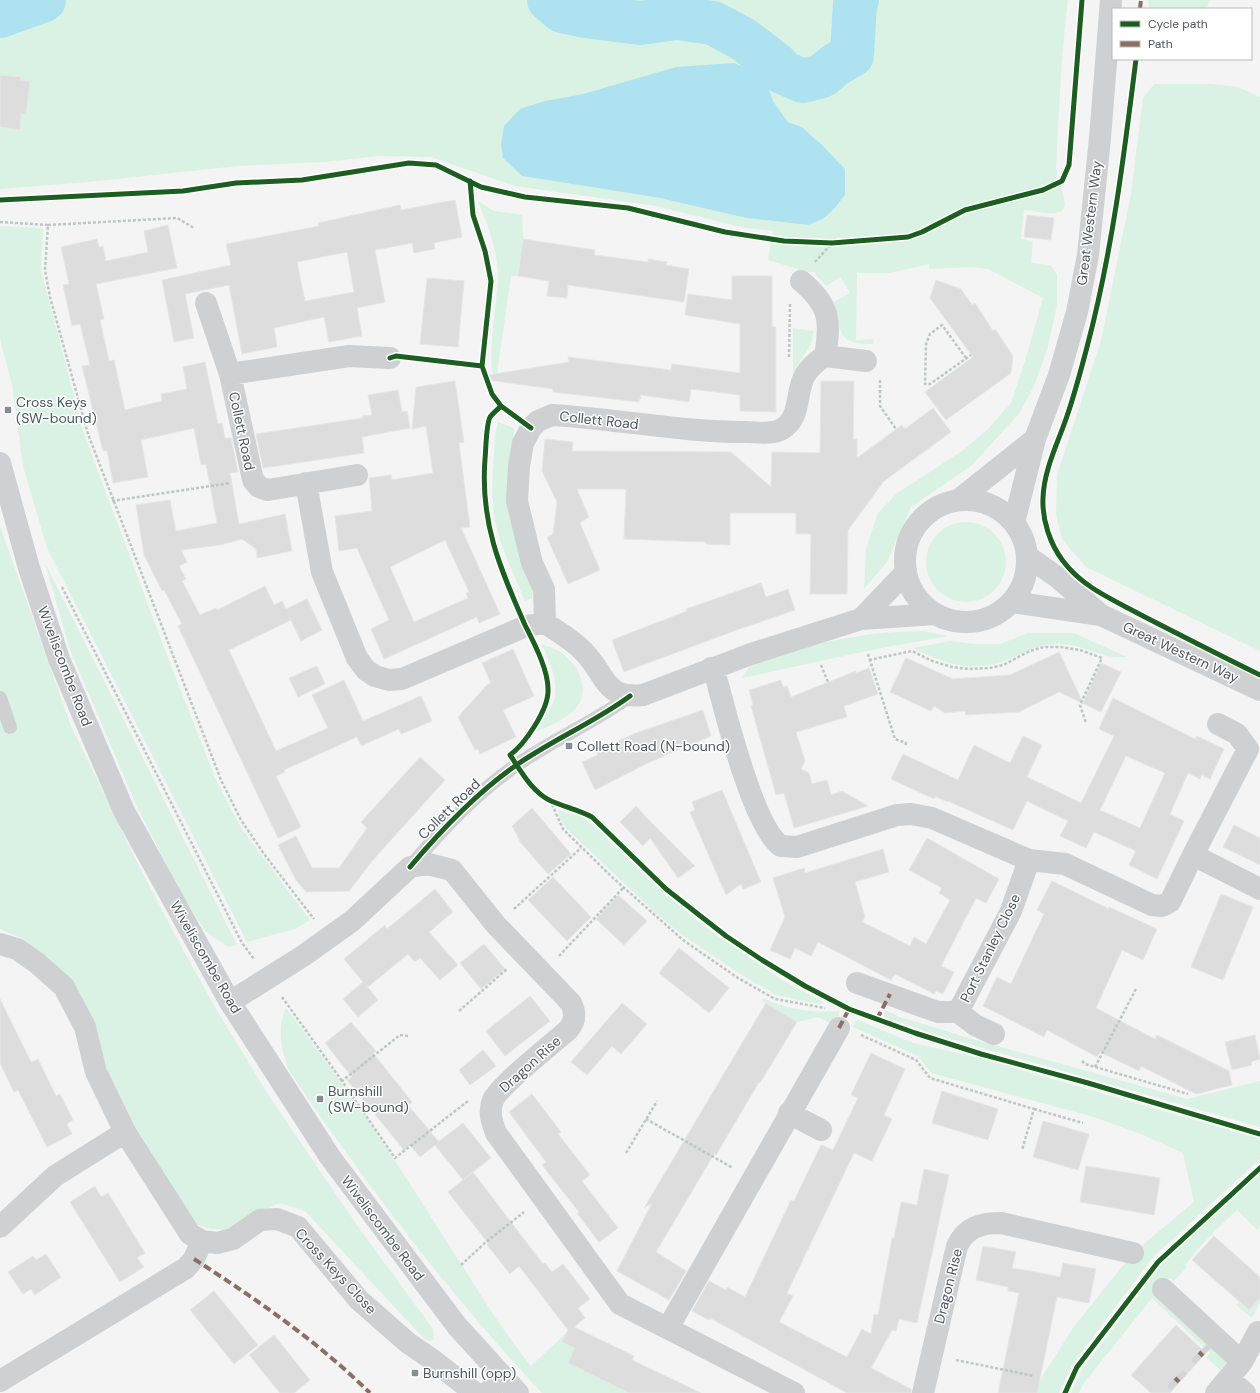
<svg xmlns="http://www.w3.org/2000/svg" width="1260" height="1393" font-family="'DM Sans',sans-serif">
<rect width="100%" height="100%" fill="#f4f4f4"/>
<path fill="#d9f2e3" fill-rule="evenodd" d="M0,0H1068C1061,56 1059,111 1056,167C1056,178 1068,201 1064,208C1058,219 1034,210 1024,210L1021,239L1033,241L1031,263L1050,265L1057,274V304L1048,347L1034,386L1019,414L971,466L911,507L887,562L864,589L866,549L878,513L896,494L962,451L988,429L1011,403L1025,361L1043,298L988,269L972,267L929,269V264L889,273H857L856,340L874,339L873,344C837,344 841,333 834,302L850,293L840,277L826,286L815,274L816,272H807L768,260L773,231L745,228L656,206L515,186L431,157L379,156L324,162L238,166L88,182L0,189V127L19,130L0,112L26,115L30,81L20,80L21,77L0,75ZM766,80L773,101L788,122L802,127L823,146L845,169V195L834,209L823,219L808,225L746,218L660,198L522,176L503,158L545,101L583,94Z
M1148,0H1211L1206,9H1149Z
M1154,84H1211L1238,87L1260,97V651L1086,567L1062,539L1056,514L1057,475L1101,341L1131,194L1143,98Z
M478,201L494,211L522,215L523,239L518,276H511L496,381C485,367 497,301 498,281C499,252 488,227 478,201Z
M0,226L43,228L41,270L84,434L168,658L216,780L230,807L242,829L310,920L295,929L247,942L47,548L23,466L12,385L0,339Z
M793,328L814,331L811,344L793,373Z
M498,422L514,428L511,465L533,590L532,598L525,601C513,573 496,538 493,508C491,482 494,455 496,429Z
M926 562a40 40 0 1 1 80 0a40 40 0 1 1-80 0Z
M0,526L71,726L136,860L174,933L216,1009L271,1099L359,1228L433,1329L434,1339L432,1341L426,1340L415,1329L305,1211L280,1203L257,1213L230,1230L211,1229L196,1224L118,1100L48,958L21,938L0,929Z
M45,563L237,945L228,947L204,930L180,891L138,809L70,650Z
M923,631L948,636L876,649L742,678C744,675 747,669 751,666C763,659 780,655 794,651C841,637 874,632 923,631Z
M1028,633H1074L1127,657C1103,660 1084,644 1059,644C1033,645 1024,654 1001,662C971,673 940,662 913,648L950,641L974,644H1000Z
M541,644C545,645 551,647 555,649C577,660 593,690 575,709C564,721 546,727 532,734C540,723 550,712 554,700C559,682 549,658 541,644Z
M558,810L582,817L595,827L661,891L712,932L782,980L825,1003L818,1004L776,995L740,974L684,936L662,919L566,828L560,818Z
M764,998C786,1010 814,1013 839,1011V1015L834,1025L818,1017L797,1022L762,1001Z
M286,1008C338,1076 387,1147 433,1220C465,1269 494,1320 531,1366L565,1334L579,1339L568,1363L629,1393H542C448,1293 365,1183 288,1069C281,1048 277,1028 286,1008Z
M885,1010L900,1017L972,1039L1187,1099L1260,1081V1127L937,1035L884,1017Z
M858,1020L913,1043L980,1058L1260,1139V1159L1153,1257L1072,1365L1059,1393H1037L1040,1380L1073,1328L1133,1253L1194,1202L1183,1153L1143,1135L1094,1117L931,1073L918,1056L853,1027L855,1021Z
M1260,1173V1226L1257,1230L1237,1210C1218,1227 1201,1245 1185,1265L1187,1267L1174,1281L1170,1278L1154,1296L1228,1361L1220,1370L1206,1357L1210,1353L1152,1298L1083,1384L1079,1393H1071L1083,1368L1162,1264Z
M1260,1298V1303L1252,1318L1236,1305L1239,1302L1249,1310Z"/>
<path fill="#aee2f0" d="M734,63L757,72L766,80L773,101L788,122L802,127L823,146L845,169V195L834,209L823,219L808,225L746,218L660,198L522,176L503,158L501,145L504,126L520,109L545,101L583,94L676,67Z"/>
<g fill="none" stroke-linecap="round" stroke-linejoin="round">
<path stroke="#aee2f0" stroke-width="7" d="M754,80L777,65"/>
<path stroke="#aee2f0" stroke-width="44" d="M549,0L562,11L585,16L640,23L677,18L713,23L743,39L777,65L782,72L803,81L822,76L835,65L852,55L855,3L857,0
M0,16L44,0"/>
</g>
<path fill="#ddddde" stroke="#e5e6e7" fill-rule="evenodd" d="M0,75L21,77L20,80L30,81L26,115L21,114L20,130L0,127Z
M455,200L462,237L434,243L435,249L414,253L412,243L375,250L385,302L357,308L362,336L329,342L324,317L274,328L277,347L242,354L229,285L185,294L194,338L174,342L162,280L231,265L226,244L319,226L318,223L400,205L401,210ZM347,252L354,292L305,301L297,262Z
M1027,215L1054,218L1051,240L1024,237Z
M168,225L177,268L96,284L104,319L100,320L109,361L114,360L125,410L162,401L161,394L187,389L183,367L205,362L218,424L222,423L225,438H231L238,472L230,473L239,524L285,514L292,551L257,558L256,549L242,539L220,545L181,550L187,562L179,566L186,579L182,581L200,615L216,608L217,610L265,586L274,605L282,601L286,609L307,599L322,630L301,641L289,616L291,620L229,650L276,751L328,728L312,695L344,680L363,721L421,696L432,721L401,734L399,729L361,746L357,737L284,770L285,772L276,776L301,827L278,838L178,626L182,624L164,590L162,591L144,555L136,505L170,500L176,531L217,523L206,464L201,465L194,428L141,440L148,477L113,483L107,450L103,451L82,366L90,365L80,324L72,326L63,285L69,284L61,247L97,239L99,247L103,246L106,261L148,252L144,231Z
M523,239L595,250L594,255L648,262V259L667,262L666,265L689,269L684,302L568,285L567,298L547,296L549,281L518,276Z
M732,276H772V327H776V412L740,411V395L691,389L689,402L641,395L639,402L553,392V389L488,380V375L569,362L568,357L671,370L672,364L740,373V324L685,315L688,294L732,300Z
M427,278L464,281L458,347L420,344Z
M936,280L961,289L972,305L975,303L993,331L995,329L1013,356L1011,373L946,420L925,392L973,357L930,298Z
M455,381L464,442L459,443L470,527L461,528L500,614L479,623L477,617L384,659L371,629L389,620L357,548L339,551L335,516L372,511L369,478L391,475L392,480L433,473L426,426L412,429L416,387ZM445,540L469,592L466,593L468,598L414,622L390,567Z
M821,381H854L853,439H857V458L902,425L905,429L933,408L951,432L884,481L848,530L847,594H810L811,534H796V513H730V545L706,544V542L624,539L626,489H577L589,517L580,523L600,570L568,584L547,537L553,534L557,502L542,471L545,439L573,442L572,451L731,452L771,487L772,452L820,453Z
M398,390L402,412L407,411L410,428L362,437L364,453L263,468L256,434L363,418L362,416L372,415L368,395Z
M761,583L766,597L788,589L795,610L734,631L624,672L612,640L687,611L686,609Z
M513,649L534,696L503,710L516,737L480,754L478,749L475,750L458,717L487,685L491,683L482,663Z
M1059,652L1083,703L1101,663L1121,672L1101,712L1059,692L1019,712L966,715L965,711L945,713L934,706L931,711L890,692L906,658L953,679L1010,675Z
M317,666L325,684L298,697L289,678Z
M869,668L878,694L844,706L847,717L796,732L805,761L801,769L809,773L812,784L827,780L831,795L842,791L868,806L794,828L784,793L776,795L751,706L753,705L749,690L781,680L783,687L787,686L791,697L856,671V673Z
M1113,698L1195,739L1197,736L1224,749L1210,779L1202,775L1200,779L1188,773L1170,814L1184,821L1157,879L1129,865L1136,851L1094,832L1086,848L1060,836L1068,821L1027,801L1013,830L948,801V802L936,797L934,799L891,779L903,754L958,780L974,745L1010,763L1023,736L1042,745L1027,777L1081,803L1114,736L1099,729ZM1126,756L1165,773L1140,828L1100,810Z
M703,710L711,736L650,762L595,790L582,762L598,755L596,752L633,734Z
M420,757L445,780L373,860L349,891L306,892L296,880L278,845L296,836L312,868H339L367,828L361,822Z
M722,790L761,882L743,889L741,884L726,895L690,812L695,810L692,802Z
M636,806L647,818L695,866L678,878L650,838L643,846L620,822Z
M532,808L571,854L548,874L521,843L512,826Z
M1234,825L1260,838V865L1223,847Z
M927,838L999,879L986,903L976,898L941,966L954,972L943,994L936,991L934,994L895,974L891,980L818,942L811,956L795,948L790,959L770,950L785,917L773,878L804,868L805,873L883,849L889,872L855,882L865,917L862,922L910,946L914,937L926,944L950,900L939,893L942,888L909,870Z
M553,877L591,917L567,941L528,900Z
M1052,881L1109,909V907L1157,929L1143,960L1122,950L1096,1008L1155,1039L1157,1035L1229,1071L1232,1085L1196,1094L1141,1066L1139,1071L1100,1052L1097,1057L1047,1030L1044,1037L983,1006L997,977L1011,984L1044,914L1037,910Z
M435,889L453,912L429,932L458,965L440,980L420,958L415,962L408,954L368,987L366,985L378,1000L358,1017L343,999L363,982L344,959L385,925L387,929Z
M1221,894L1253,907L1223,980L1191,967Z
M618,895L647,921L624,945L596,919Z
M484,944L505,969L481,989L460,963Z
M679,948L729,988L709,1013L659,973Z
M530,996L550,1021L505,1056L486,1031Z
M0,999L31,1062L38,1059L56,1096L60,1094L73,1120L67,1124L72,1134L47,1147L18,1090L14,1092L0,1063Z
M622,1003L647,1024L621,1054L612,1046L587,1075L571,1062Z
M766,1003L797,1022L760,1083L759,1082L716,1155L714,1154L656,1252L686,1271L669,1300L617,1271L652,1203L644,1208Z
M351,1022L376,1051L373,1053L412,1102L408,1105L439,1142L437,1143L463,1123L491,1158L463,1180L435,1145L420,1157L410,1145L404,1150L347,1080L352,1077L325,1043Z
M1255,1035L1260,1059L1251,1062L1252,1065L1232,1070L1225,1042Z
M483,1050L496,1066L470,1085L459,1070Z
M871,1053L905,1069L884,1115L892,1119L872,1161L854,1153L787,1293L793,1296L779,1322L847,1357L862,1329L871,1334L874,1314L878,1315L892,1238H894L901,1202L917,1205L924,1169L949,1175L917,1323L899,1319L896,1331L892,1330L871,1368L911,1389V1393H847L710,1318L709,1320L692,1311L709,1281L726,1290L727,1287L745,1297L791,1200L794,1201L821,1145L833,1150L858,1098L851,1095Z
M942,1091L998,1109L988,1140L932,1123Z
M532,1094L561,1132L558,1134L590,1175L582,1181L618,1228L599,1242L577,1213L579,1212L542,1165L546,1162L509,1112Z
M1043,1121L1089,1134L1078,1170L1033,1157Z
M1086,1166L1160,1178L1154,1215L1080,1202Z
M473,1172L543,1264L545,1263L552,1272L563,1264L590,1299L578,1308L585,1318L574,1327L634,1356L632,1360L701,1393H629L568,1363L575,1348L562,1342L568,1330L519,1266L510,1274L487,1245L488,1243L448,1192Z
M95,1186L101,1197L108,1193L145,1253L137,1258L144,1267L120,1282L70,1202Z
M1214,1236L1260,1277V1298L1249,1310L1192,1260Z
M983,1246L1016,1252L1012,1268L1036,1272L1060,1277L1063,1263L1096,1269L1089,1303L1057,1297L1037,1393H998L1019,1293L1008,1291V1287L976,1280Z
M46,1254L61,1277L35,1295L31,1289L23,1294L8,1272L33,1256L36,1260Z
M214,1291L258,1345L234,1364L190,1310Z
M1176,1325L1206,1353L1170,1393H1151L1131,1375Z
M274,1335L310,1380L294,1393H280L249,1355Z"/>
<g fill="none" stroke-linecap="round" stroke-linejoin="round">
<path stroke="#d2d4d7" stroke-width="22" stroke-dasharray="22 11" stroke-linecap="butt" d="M1199,1352L1203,1356
M1175,1378L1179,1382"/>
<path stroke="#bcc7c4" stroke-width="2.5" stroke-dasharray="3 2" stroke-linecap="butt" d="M0,222L48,225L45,270L50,297L88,434L221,780L241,820L264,854L314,919
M48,225L177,218L194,228
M815,262L832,243
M789,357L790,304
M966,358L942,325L930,334L926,344L925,384H930L971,355
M880,380V406L896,429
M112,501L230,483
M62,587L242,943L254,959
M868,654L895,739L906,743L905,746
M869,660L912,651L932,661L952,667L969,669L990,668L1003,665L1030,651L1044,647H1061L1080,650L1102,658L1080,705L1086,723
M821,665L828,682
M550,800L563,829L613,878L683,940L738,978L775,999L825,1008
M514,909L581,848
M559,956L623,888
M282,997L342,1081
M459,1011L507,969
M861,1035L916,1060L930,1078L1034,1109L1022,1150
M408,1036L400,1035L342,1081L395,1158L468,1101
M1082,1061L1085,1064L1188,1094
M1095,1067L1136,989
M1034,1109L1083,1123
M646,1119L733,1168
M626,1153L657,1101
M461,1265L486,1242L524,1212
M956,1360L1034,1376"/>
<path stroke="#ced0d2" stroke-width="14" d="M0,698L10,727
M410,867C442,829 477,792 518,764C554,739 595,722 630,696"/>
<path stroke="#ced0d2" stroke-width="22" d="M801,281C830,305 831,321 825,356
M206,303L230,374L253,480L259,487L268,490L357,475
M230,374L349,356L390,358
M306,483L322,572L357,658L366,670L375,676L389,680L402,679L526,626L545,623C558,632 573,640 584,652C606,674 604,700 643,695L751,654L861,619L935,614
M861,619L906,572
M545,623L544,589L532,563L517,501L519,466L523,443L531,428L538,421L552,415C617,419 681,432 746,432C758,432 772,435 782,429C802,417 795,392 805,375C810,367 817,361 825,356L866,361
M711,668L717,681C726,715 754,828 781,846L797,847L897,815L911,814L932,818L1029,860L1011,911L958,1012H938L857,983
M1193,855L1248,749L1237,734L1218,724
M1029,860L1065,864L1152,905L1162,906L1170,902L1193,855L1260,889
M0,944L17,949L37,963L64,987L85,1027L96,1072L125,1132L190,1234L202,1241L217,1243L233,1239L260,1220L277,1219L298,1227L359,1300L408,1343L430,1358L475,1393
M230,1002L303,956L352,921L410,867L428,864L452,870L496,925L571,1003C576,1013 575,1022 568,1030C552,1044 500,1085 493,1100C488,1112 492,1122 496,1133L620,1304L794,1393
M958,1012L975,1025L994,1034
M789,1113L821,1130
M0,1227L55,1176L125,1132
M1163,1289L1242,1362
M668,1328L839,1028
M1229,1379L1245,1393
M0,1381L186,1268L194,1259L202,1241
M487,1393L502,1377
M923,1393L957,1246C966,1227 981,1223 1001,1223L1133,1253
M1216,1393L1242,1362L1258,1332"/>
<path stroke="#ced0d2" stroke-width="22" d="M905 561a61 61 0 1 1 122 0a61 61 0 1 1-122 0Z
M957,501L1035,439
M1014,523L1035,439L1059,375L1077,312L1088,255L1100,138L1111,0
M1027,556L1057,577L1101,615
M1012,602L1101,615L1260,690"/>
<path stroke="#ced0d4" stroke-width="22" d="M0,463L29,568L59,659L124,811L187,925L230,1002L330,1157L457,1326L518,1393"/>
<path stroke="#8d6e63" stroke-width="4" stroke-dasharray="8 4" stroke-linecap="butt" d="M1140,9L1141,0
M877,1019L890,994
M839,1028L849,1009
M194,1259C256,1299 317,1341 370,1393
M1199,1352L1203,1356
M1175,1378L1179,1382"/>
<g stroke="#fff" stroke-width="8">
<path id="cycleway" d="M1136,59C1124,156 1112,253 1087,347C1081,370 1075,393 1067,416C1058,443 1044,469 1043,498C1042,520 1050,544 1063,561C1083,588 1114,600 1143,616C1182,636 1221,656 1260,675
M470,181L473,215L485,251L491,281L482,366L492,394L501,406L531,428
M0,200L183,191L236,183L302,180L409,163L436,165L481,187L525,197L628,208L725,232L784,241L832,243L908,237L922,232L965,210L1043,190L1062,181L1069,165L1082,0
M390,358L396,356L482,366
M501,406C497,410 493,413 490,417C486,425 486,449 485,459C480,523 500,568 525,625C534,643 549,671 548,691C548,710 525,744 510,755C521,771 532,792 551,801C565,807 579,810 592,817L666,889L726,936L762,960L805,986L849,1009L915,1033L981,1054L1088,1083L1260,1134
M410,867C442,829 477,792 518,764C554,739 595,722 630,696
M1065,1393L1077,1367L1158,1262L1260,1168"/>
</g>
<use href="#cycleway" stroke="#1b5e20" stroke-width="5"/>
</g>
<g fill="#868d94" stroke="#fff" stroke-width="1.5">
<rect x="4" y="406" width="8" height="8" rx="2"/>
<rect x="565" y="742" width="8" height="8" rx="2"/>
<rect x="316" y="1095" width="8" height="8" rx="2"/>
<rect x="411" y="1369" width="8" height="8" rx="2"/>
</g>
<g text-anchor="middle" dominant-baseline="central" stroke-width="3" stroke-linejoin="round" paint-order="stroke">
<g font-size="14" fill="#4a5661" stroke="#fff">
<text transform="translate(1089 223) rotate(-83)">Great Western Way</text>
<text transform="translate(599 420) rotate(6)">Collett Road</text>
<text transform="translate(242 431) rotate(78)">Collett Road</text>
<text transform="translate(1181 652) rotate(25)">Great Western Way</text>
<text transform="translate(65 666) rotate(69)">Wiveliscombe Road</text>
<text transform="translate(449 809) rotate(-44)">Collett Road</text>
<text transform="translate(990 948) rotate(-64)">Port Stanley Close</text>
<text transform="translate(206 957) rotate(60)">Wiveliscombe Road</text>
<text transform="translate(530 1064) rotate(-42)">Dragon Rise</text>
<text transform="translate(383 1228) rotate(53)">Wiveliscombe Road</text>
<text transform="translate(336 1271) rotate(47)">Cross Keys Close</text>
<text transform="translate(948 1286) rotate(-76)">Dragon Rise</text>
</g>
<g font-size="14" fill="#4a5661" stroke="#fff" text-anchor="start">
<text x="16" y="402">Cross Keys<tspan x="16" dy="16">(SW-bound)</tspan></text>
<text x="577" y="746">Collett Road (N-bound)</text>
<text x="328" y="1091">Burnshill<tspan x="328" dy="16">(SW-bound)</tspan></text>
<text x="423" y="1373">Burnshill (opp)</text>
</g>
</g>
<rect x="1112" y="8" width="140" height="52" fill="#ffffff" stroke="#b7bbc0"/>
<rect x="1120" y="21" width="20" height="6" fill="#1b5e20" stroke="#b7bbc0"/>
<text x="1148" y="28" font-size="12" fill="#4a5661">Cycle path</text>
<rect x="1120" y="41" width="20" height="6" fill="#8d6e63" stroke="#b7bbc0"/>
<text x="1148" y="48" font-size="12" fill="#4a5661">Path</text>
</svg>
